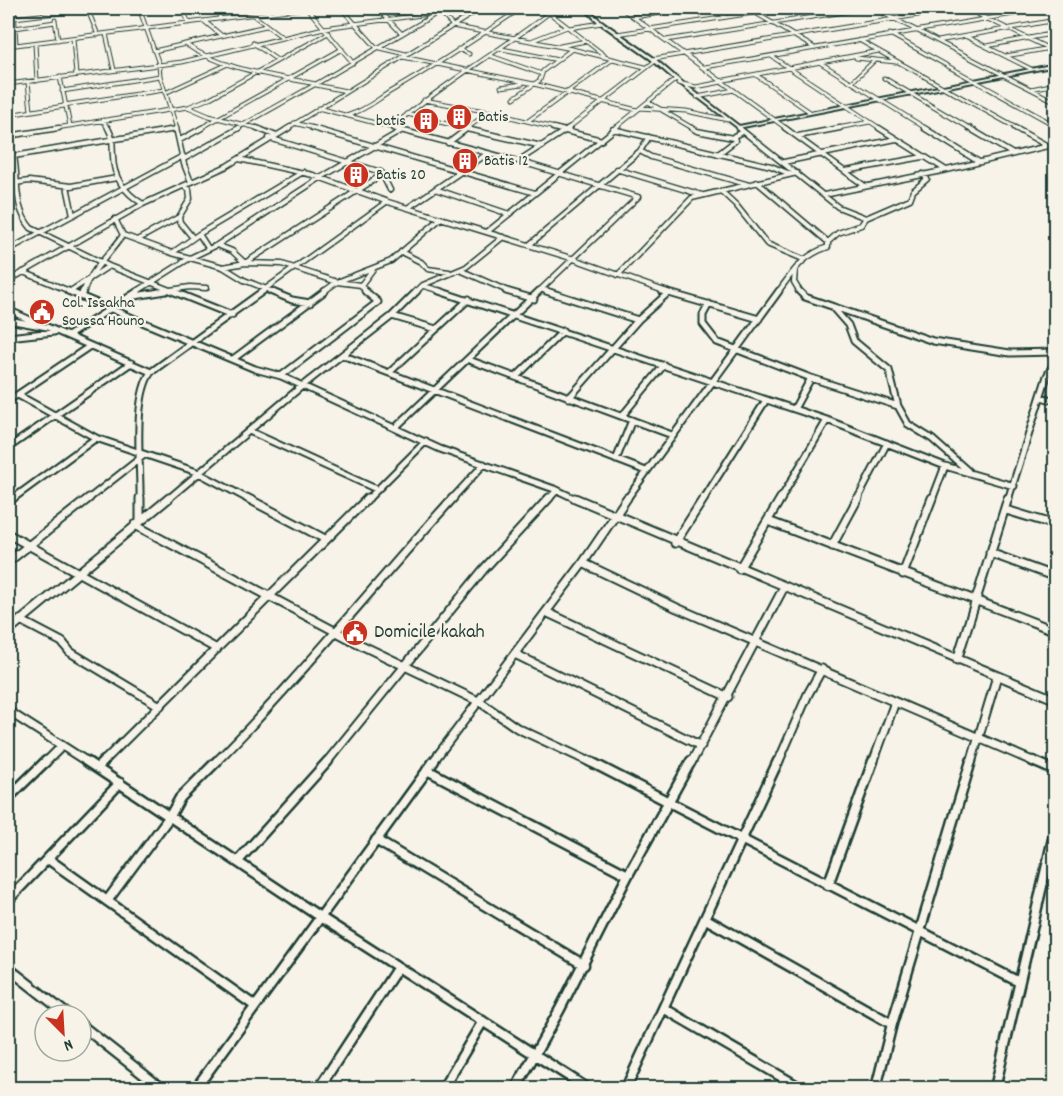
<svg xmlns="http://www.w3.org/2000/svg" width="1063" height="1096" font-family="Dekko,sans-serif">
<rect width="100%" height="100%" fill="#f7f3e8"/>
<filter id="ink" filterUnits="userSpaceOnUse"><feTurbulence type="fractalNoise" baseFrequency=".0167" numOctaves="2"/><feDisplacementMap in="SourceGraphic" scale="12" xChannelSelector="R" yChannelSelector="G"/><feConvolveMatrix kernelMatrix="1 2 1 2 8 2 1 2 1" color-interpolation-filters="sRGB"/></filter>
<g filter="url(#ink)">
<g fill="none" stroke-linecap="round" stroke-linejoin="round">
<g stroke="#1f3d34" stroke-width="5">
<path id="minor-far4" d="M14,8L16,45
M87,8L98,35
M139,8L159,64L160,76L177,129
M182,8L189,23
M215,8L221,19
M307,8L353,63
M341,8L376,47L406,54
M377,8L402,34
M436,8L452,25
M520,8L548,13
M543,8L604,55
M621,8L787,129
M711,8L726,17
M747,8L813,47
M873,8L1056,102
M965,8L1056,52
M588,10L604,8
M253,15L282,37
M633,17L696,8
M14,18L99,8
M55,20L58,40
M204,21L222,36
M452,26L572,49L645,67
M15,28L55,22
M569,28L602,23
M106,34L114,70
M617,34L785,8
M890,34L1056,126
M967,37L1031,69
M73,38L76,75
M666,40L870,8
M859,40L1018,129
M531,41L567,27
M938,41L1056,20
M35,43L37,81
M253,43L277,60
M185,44C223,70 271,75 316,84L236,129
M8,46L304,8
M560,46L586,41
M987,46L1056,33
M458,49L469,54
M502,49L558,60
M154,51L266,26
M491,56L542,74
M771,56L881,129
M1006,56L1056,47
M403,57L534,84L637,110
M856,58L896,62
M653,59L960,8
M819,62L927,129
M705,67L1048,8
M756,75L810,112
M60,77L70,126
M884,78L971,129
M720,81L879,51
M28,82L31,111
M852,82L875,60
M678,83L696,87L722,82
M8,84L182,62L324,28L436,13
M316,84L446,8
M316,85L346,91
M501,87L522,84
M1031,89L1056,84
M62,91L160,76
M165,93L228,64
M697,97L734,90
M514,98L540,80L543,71L572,49
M424,100L490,112L559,129
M648,102L694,129
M64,105L164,90
M188,107L209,116L261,129
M318,108L398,129
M640,108L686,111L728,120
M407,114L468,129
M8,115L64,106
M349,115C368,109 376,100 393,90C437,65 479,37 521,8
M103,120L108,129
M528,121L613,59
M294,123L318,129
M392,127C441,85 498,52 549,13
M738,127L741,129
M50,129L188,107L210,98L328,33
M199,129L342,49
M286,129L482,8
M466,129L489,112
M567,129L654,62
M614,129L676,79
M832,129L870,122"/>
</g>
<g stroke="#1f3d34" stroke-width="7">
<path id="minor-far3" d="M108,128C114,139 112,144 113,156C113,178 125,193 143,204
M176,128L184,164L191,182
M257,128L274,135
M312,128L535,193
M393,128L518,161L638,197L538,292
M462,128L542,146
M553,128L602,140
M692,128L697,131L733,138
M739,128L838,207L866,218
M785,128L865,186
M879,128L946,170
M924,128L979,162
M969,128L1013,154
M1015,128L1046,145
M613,129L771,166L790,174
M8,136L59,128
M798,136L840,128
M269,138L381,172L390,190
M180,140L202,128
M448,143L468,128
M640,151L651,157L746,184
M718,154L735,141L734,136L742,132
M14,156C19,182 13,207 31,228L109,266L175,292
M8,157L176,129
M184,159L239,128
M239,159L313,175L388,202L574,259L667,292
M518,161L569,128
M784,162L896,139
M616,169L702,195
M846,171L923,157
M757,182L828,242
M8,184L29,181L71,186L117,178
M67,186L73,215
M183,186L189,189L190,199L179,217L180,222L193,238
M435,189L509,214
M721,191L736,205L767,244L803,259
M824,195L947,170L1056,144
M409,207L487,154
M487,232L616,128
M199,234L208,248
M123,235L172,253L223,267L244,280L274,292
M137,240L179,217
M217,245L232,251L245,263L282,264L337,282L361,285L373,269
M529,245L640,151L649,137
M8,250L183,156
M401,252L421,262L428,269L449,272
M172,253L199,234L303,172
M223,267L245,263L383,174
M460,270L510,292
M795,271L794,282L800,292
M23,272L72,292
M618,275L692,198L797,173
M8,281L143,204L227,166L289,128
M361,285L366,292
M424,286L444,292
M543,290L551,292
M69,292L109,266
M83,292C92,268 109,256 123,235L115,219
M136,292L190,258L217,245L320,178L401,131
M157,292L190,287L206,288
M261,292L385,203
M323,292L337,282L391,261L440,219
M416,292L423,285L466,267L503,237
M778,292C794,271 801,256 828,247V242L838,233L861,225L866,218L910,199L913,191L927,179L923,174"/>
</g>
<g stroke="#1f3d34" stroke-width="9">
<path id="minor-far2" d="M68,291L255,369L281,376L440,449L557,490L578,500
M172,291L232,315
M270,291L292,300L310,303
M439,291L827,420L945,466L1014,486
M506,291L534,299
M546,291L638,320
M662,291L759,319
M799,291L805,297L933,341L1010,353L1056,352
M81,297L83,291
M129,297L166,291
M709,304L703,315V324L717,342L811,378L898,406
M834,309L848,325L854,341L889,370L898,406L908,424L932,439L968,471
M8,310L35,322
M392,316L436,329
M8,320L47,327L151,372
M68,336L138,291
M8,337L54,332
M342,355L646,471
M233,359L325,291
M469,360L672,435
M390,372L469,299
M281,376L378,302L365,291
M517,376L563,331
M18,395L96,438L197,472L250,500
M1041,397L1056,401
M569,398L638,320L668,293
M8,401L90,346
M794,409L811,378
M622,416L664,365
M396,427L539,291
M249,431L376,489
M8,448L131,363
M616,460L632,420
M11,500L96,438
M87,500L143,456
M140,500C141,466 132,399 151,372L263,291
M167,500L302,386L392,316L417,291
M367,500L426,441
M451,500L484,464
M548,500L557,490
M626,500L779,291
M703,500L766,400
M780,500L827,420
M857,500L887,443
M932,500L945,466
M1008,500L1047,376L1056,359"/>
</g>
<g stroke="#1f3d34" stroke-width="11">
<path id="minor-far1" d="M247,498L325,539
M575,498L1056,700
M8,502L13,498
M1006,510L1056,525
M140,520V498
M768,521L1056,631
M135,525L361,645L480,702L517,728L592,763
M8,534L217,649
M675,543L704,498
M832,546L858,498
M990,553L1056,577
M8,562L89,498
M583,563L677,608L1037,763
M739,569L781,498
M903,574L932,498
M546,612L728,697
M20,620L62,642L70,652L160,706
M8,631L169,498
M515,654L701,746
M957,660L1008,498
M8,711L89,763
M45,763L62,746
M102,763L368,498
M215,763C299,679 373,586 453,498
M326,763L483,570L549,498
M432,763L583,563L627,498
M691,763L784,587
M778,763L808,694L822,669
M873,763L895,702
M971,763L997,676"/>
</g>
<g stroke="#1f3d34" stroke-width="13">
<path id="minor" d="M86,761L320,917L587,1088
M589,761L1019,982
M1033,761L1056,771
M97,768L104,761
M427,770L628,875
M8,798L46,761
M376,840L584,965
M48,859L255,1006
M238,861L328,761
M828,885L873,761
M8,900L120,783
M107,901L170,816L180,798L217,761
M706,919L892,1024
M8,968L68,1015
M665,1009L801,1088
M81,1025L161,1088
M196,1088L434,761
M319,1088L398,967
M443,1088L483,1021
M516,1088L560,1009L628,875L691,761
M626,1088L778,761
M876,1088L892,1024L971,761
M995,1088L1056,826"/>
</g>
<g stroke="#1f3d34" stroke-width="4">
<path id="tertiary" d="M584,8H587L600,20L654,58L677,78L739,126L1056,64V66L738,128L675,80L652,60L598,22Z"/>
</g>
<use href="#minor-far4" stroke="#f7f3e8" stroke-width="3"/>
<use href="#minor-far3" stroke="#f7f3e8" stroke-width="4"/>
<use href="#minor-far2" stroke="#f7f3e8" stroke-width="5"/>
<use href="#minor-far1" stroke="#f7f3e8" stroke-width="7"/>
<use href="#minor" stroke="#f7f3e8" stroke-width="8"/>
<use href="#tertiary" fill="#f7f3e8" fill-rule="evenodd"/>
</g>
</g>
<defs>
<g id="building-disc" transform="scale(1.35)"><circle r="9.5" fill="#c8321e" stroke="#f7f3e8"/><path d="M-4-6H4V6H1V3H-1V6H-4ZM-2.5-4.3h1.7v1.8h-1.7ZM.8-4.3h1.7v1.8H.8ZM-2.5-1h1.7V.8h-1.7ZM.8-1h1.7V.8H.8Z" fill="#fff"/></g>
<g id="civic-disc" transform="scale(1.35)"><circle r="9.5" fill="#c8321e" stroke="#f7f3e8"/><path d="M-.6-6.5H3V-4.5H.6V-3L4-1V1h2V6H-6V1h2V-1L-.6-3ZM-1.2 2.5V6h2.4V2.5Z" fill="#fff"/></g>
</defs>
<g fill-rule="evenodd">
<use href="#building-disc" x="459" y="117"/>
<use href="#building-disc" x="426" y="121"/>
<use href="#building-disc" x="465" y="161"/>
<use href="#building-disc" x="356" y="175"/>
<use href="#civic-disc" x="42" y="312"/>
<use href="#civic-disc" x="355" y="633"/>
</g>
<g text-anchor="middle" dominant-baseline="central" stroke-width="4.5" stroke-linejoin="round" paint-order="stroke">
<g font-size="16" fill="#1f3d34" stroke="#f7f3e8" text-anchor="start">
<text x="478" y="117">Batis</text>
<text x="406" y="121" text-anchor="end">batis</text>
<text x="484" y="161">Batis 12</text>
<text x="376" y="175">Batis 20</text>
<text x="62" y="303">Col. Issakha<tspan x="62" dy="18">Soussa Houno</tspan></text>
</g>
<g font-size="20" fill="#1f3d34" stroke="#f7f3e8" text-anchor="start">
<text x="374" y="633">Domicile kakah</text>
</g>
</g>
<rect width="1063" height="1096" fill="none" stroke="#f7f3e8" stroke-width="30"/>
<rect x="15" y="15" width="1033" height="1066" fill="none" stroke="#1f3d34" stroke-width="2" filter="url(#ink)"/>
<g transform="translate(63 1033) rotate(156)"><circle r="28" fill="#f7f3e8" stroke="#a1aaa0" stroke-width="1.5"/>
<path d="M0-4.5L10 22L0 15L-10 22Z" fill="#c8321e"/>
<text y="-9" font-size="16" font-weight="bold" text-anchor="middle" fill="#1f3d34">N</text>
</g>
</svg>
